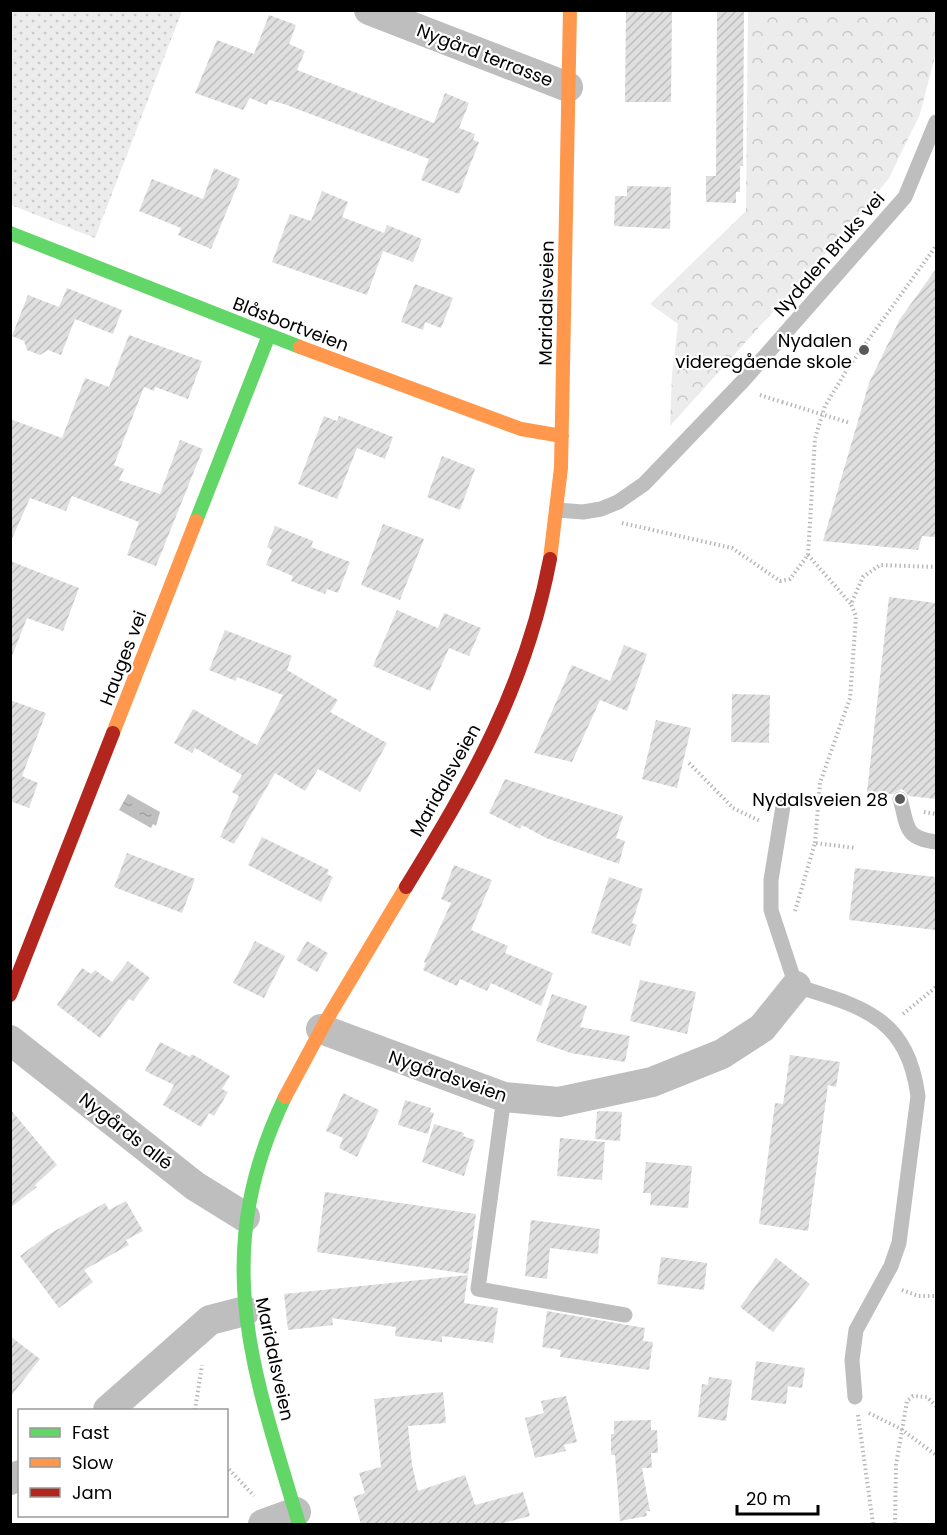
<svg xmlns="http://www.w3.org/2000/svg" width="947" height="1535" font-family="Poppins,sans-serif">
<defs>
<pattern id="grass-dots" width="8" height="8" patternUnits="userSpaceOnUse" patternTransform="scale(1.5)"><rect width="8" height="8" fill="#ececec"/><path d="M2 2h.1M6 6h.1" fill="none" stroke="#c9c9c9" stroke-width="1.8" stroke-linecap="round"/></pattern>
<pattern id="forest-crowns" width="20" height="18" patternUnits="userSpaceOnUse" patternTransform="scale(1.5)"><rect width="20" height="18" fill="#ececec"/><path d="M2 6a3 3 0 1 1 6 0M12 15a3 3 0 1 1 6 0" fill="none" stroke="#c9c9c9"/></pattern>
<pattern id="water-ripples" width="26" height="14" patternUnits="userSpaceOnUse" patternTransform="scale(1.5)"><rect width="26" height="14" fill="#bfbfbf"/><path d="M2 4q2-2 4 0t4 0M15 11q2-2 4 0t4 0" fill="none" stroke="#a2a2a2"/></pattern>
<pattern id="building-hatch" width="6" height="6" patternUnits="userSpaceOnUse" patternTransform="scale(1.5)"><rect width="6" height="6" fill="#dfdfdf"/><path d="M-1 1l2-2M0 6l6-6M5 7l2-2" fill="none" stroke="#bebebe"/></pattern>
</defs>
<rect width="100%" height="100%" fill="#fff"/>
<path fill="url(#grass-dots)" d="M10,11H182L95,238L11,205Z"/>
<path fill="url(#forest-crowns)" d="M748,11H936V52L920,114L889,178L854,222L670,426L672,375L678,324L650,304L746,211Z"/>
<path fill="url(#water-ripples)" d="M128,794L160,812L156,826L153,824L151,828L119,810Z"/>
<path fill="url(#building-hatch)" d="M626,10H672L671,102H625Z
M717,10H744L743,166H740V192H736V203L706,202V176H716Z
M269,15L296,25L289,44L305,51L297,70L434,123L445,93L469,103L459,128L475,134L473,140L479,142L459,194L421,180L429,159L284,104L269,100L267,105L250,98L243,110L195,93L217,40L254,54Z
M214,168L240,179L211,249L178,235L181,228L139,211L152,179L203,199Z
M627,186L671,187L670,229L614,226L615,196H627Z
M322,191L348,202L342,217L384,233L387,225L422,239L413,262L383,251L367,295L272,262L290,214L311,221Z
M936,269V537L922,536L918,550L823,541L869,383L900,319Z
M415,284L453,298L441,328L425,322L423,330L401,322Z
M67,288L122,310L113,334L75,319L61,355L48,350L40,355L27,350L24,341L12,336L28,295L59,307Z
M129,335L202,361L188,399L155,387L154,391L144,387L114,465L124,469L119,480L160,494L180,440L203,449L156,566L127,555L139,522L72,496L66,511L30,498L10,543V419L62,438L85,378L109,387Z
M324,416L337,421L339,416L393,437L385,459L357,448L337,499L298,484Z
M442,456L475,469L460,510L427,497Z
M383,524L424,539L400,600L361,585Z
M275,526L313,541L311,547L350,562L338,593L327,589L325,594L291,581L293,576L266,565L272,550L267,547Z
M10,561L79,588L63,631L27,618L12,656Z
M889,597L936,603V799L909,796L902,789L892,794L867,792Z
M397,610L438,628L444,613L481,628L469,656L449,648L430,691L373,666Z
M225,630L292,656L287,670L338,700L330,712L387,743L360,792L318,769L305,791L275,773L234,844L220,837L239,796L232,792L242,775L195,748L192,753L174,743L193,709L257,745L283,695L237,677L236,681L209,670Z
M624,645L647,654L627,711L600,700L572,762L534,753L572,665L610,681Z
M732,694L770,695L769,743L731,742Z
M10,700L46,713L22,776L38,783L29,808L10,801Z
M656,720L691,728L677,788L642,779Z
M505,779L623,816L616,838L625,841L619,864L546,838L522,825L520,829L489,813Z
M262,837L329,870L327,874L333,877L321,902L248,865Z
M127,853L195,879L182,913L114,887Z
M454,865L492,880L471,930L508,946L505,953L553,973L541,1006L491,983L487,991L460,979L457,986L423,970L426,963L424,962L451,903L441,899Z
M855,868L936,877V930L849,920Z
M609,877L643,889L632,923L637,925L630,946L591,933Z
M255,941L285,956L264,998L233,983Z
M307,941L328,953L317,972L296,960Z
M128,961L150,978L133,1001L129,999L100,1038L57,1005L82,968L91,974L95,970L112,982Z
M640,980L696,992L687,1034L630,1021Z
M552,994L587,1006L580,1027L630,1036L625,1062L571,1053L536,1041Z
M160,1042L190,1057L192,1054L230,1076L222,1089L228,1092L214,1116L209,1113L201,1127L163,1105L174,1085L145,1071Z
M790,1055L840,1062L836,1087L828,1085L808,1231L759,1224L775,1103L783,1104Z
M343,1093L379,1110L357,1157L339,1148L343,1138L326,1131Z
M405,1100L431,1108L430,1112L434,1113L428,1134L398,1125Z
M10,1109L57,1165L35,1185L37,1187L10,1208Z
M600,1111L622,1112L620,1141L595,1139L597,1112Z
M434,1124L464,1133L463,1136L475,1140L464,1176L422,1162Z
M560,1138L605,1142L602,1180L557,1176Z
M646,1162L692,1166L688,1208L650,1205L651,1193H643Z
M325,1192L476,1214L468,1274L317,1252Z
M126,1201L143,1231L126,1240L129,1245L84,1270L93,1282L59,1308L20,1256L51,1233L105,1203L109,1210Z
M531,1220L600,1229L598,1254L550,1248L547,1279L525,1276Z
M661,1257L707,1263L704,1290L657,1284Z
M776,1258L810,1284L773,1332L740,1307Z
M468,1275L464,1303L498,1308L493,1343L442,1336V1342L395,1336L396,1327L332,1318L333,1325L288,1330L284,1294Z
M547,1311L645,1328L643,1341L653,1342L649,1370L560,1357L561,1350L542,1347Z
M10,1336L40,1359L10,1397Z
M756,1361L805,1368L802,1388L788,1386L786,1404L751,1400Z
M709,1377L732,1380L726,1421L698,1417L702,1384L708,1385Z
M443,1392L446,1423L408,1426L412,1465L418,1491L465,1475L475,1505L523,1492L530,1516L499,1524H361L353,1497L365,1493L359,1473L381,1467L374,1399Z
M566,1396L577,1442L564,1445L566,1451L535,1458L525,1418L544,1413L541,1401Z
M651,1420V1430H657L658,1453H651L652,1468H642L650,1511H646L647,1516L620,1521L615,1455H611V1434H614V1421Z"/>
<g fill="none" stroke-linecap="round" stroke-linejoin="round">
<path stroke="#b9b9b9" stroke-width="4" stroke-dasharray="1.5 3" stroke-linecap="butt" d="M760,395L782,402
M622,523L732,548L780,581L790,579L808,555L815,438L825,406L848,368L936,246
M808,555L851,604L863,577L880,565L936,567
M689,763L733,808L760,821
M803,801H818
M924,812L936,814
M815,843L820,783L850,698L856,616L851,604
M795,911L815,843L856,848
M903,1014L936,987
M902,1290L918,1296H936
M195,1410L202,1365
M869,1413L901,1429L936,1455
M858,1415L873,1524
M226,1466L254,1496
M895,1524L896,1465L907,1401L913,1396L927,1397L936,1406"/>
<path stroke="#bebebe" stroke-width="15" d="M557,510L583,512L601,509L618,502L644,484L742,382L905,197L936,122
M900,799C908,825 903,838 936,842
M784,800L771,880V910L796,986C863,1007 907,1017 918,1096L899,1243L891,1266L856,1330L852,1360L855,1397
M504,1097L478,1289L625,1315"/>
<path stroke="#bebebe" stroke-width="30" d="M369,10L568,87
M321,1029L504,1097L559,1102L652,1082L722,1054L762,1028L796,986
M10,1040L195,1186L245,1217
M108,1410L210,1320L245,1311
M10,1480L20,1475
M263,1524L296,1512"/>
<path stroke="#63d668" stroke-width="14" d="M10,233L300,347
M196,521L269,335
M285,1097C209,1256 252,1367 299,1524"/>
<path stroke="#ff974d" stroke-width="14" d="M300,347L521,429L562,436
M550,559L561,468L570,10
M113,733L196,521
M285,1097L327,1019L406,887"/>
<path stroke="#b3261e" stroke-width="14" d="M406,887C473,778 526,686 550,559
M10,995L113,733"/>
<path stroke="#b9b9b9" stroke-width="4" stroke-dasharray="1.5 3" stroke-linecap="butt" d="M782,402L850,423"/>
</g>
<g fill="#595959" stroke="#fff" stroke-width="2">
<circle cx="864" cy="350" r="6"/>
<circle cx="900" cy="799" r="6"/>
</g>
<g text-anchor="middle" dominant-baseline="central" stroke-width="4.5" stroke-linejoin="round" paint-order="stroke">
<g font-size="18" fill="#000" stroke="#fff">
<text transform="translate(485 55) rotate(21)">Nygård terrasse</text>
<text transform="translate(829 254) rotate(-49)">Nydalen Bruks vei</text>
<text transform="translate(546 303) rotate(-89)">Maridalsveien</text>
<text transform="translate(291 324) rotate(21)">Blåsbortveien</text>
<text transform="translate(123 658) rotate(-69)">Hauges vei</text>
<text transform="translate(445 780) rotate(-61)">Maridalsveien</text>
<text transform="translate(448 1076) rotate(19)">Nygårdsveien</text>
<text transform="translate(126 1131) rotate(38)">Nygårds allé</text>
<text transform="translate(275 1359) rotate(78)">Maridalsveien</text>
</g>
<g font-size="18" fill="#000" stroke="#fff" text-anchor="end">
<text x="852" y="340">Nydalen<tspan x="852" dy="21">videregående skole</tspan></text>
<text x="888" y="799">Nydalsveien 28</text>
</g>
</g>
<rect width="947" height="1535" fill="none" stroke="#000000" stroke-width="24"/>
<rect x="18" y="1409" width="210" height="108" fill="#ffffff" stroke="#999999" stroke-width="1.5"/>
<rect x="30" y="1428" width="30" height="9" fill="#63d668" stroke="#999999" stroke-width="1.5"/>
<text x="72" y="1439" font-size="18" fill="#000000">Fast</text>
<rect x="30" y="1458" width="30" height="9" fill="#ff974d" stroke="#999999" stroke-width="1.5"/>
<text x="72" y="1469" font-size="18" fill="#000000">Slow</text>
<rect x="30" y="1488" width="30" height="9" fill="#b3261e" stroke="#999999" stroke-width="1.5"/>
<text x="72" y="1499" font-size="18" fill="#000000">Jam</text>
<path d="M737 1505v9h81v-9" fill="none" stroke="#000000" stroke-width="3"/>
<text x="746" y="1505" font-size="18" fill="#000000" stroke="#ffffff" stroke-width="4.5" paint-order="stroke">20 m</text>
</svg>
